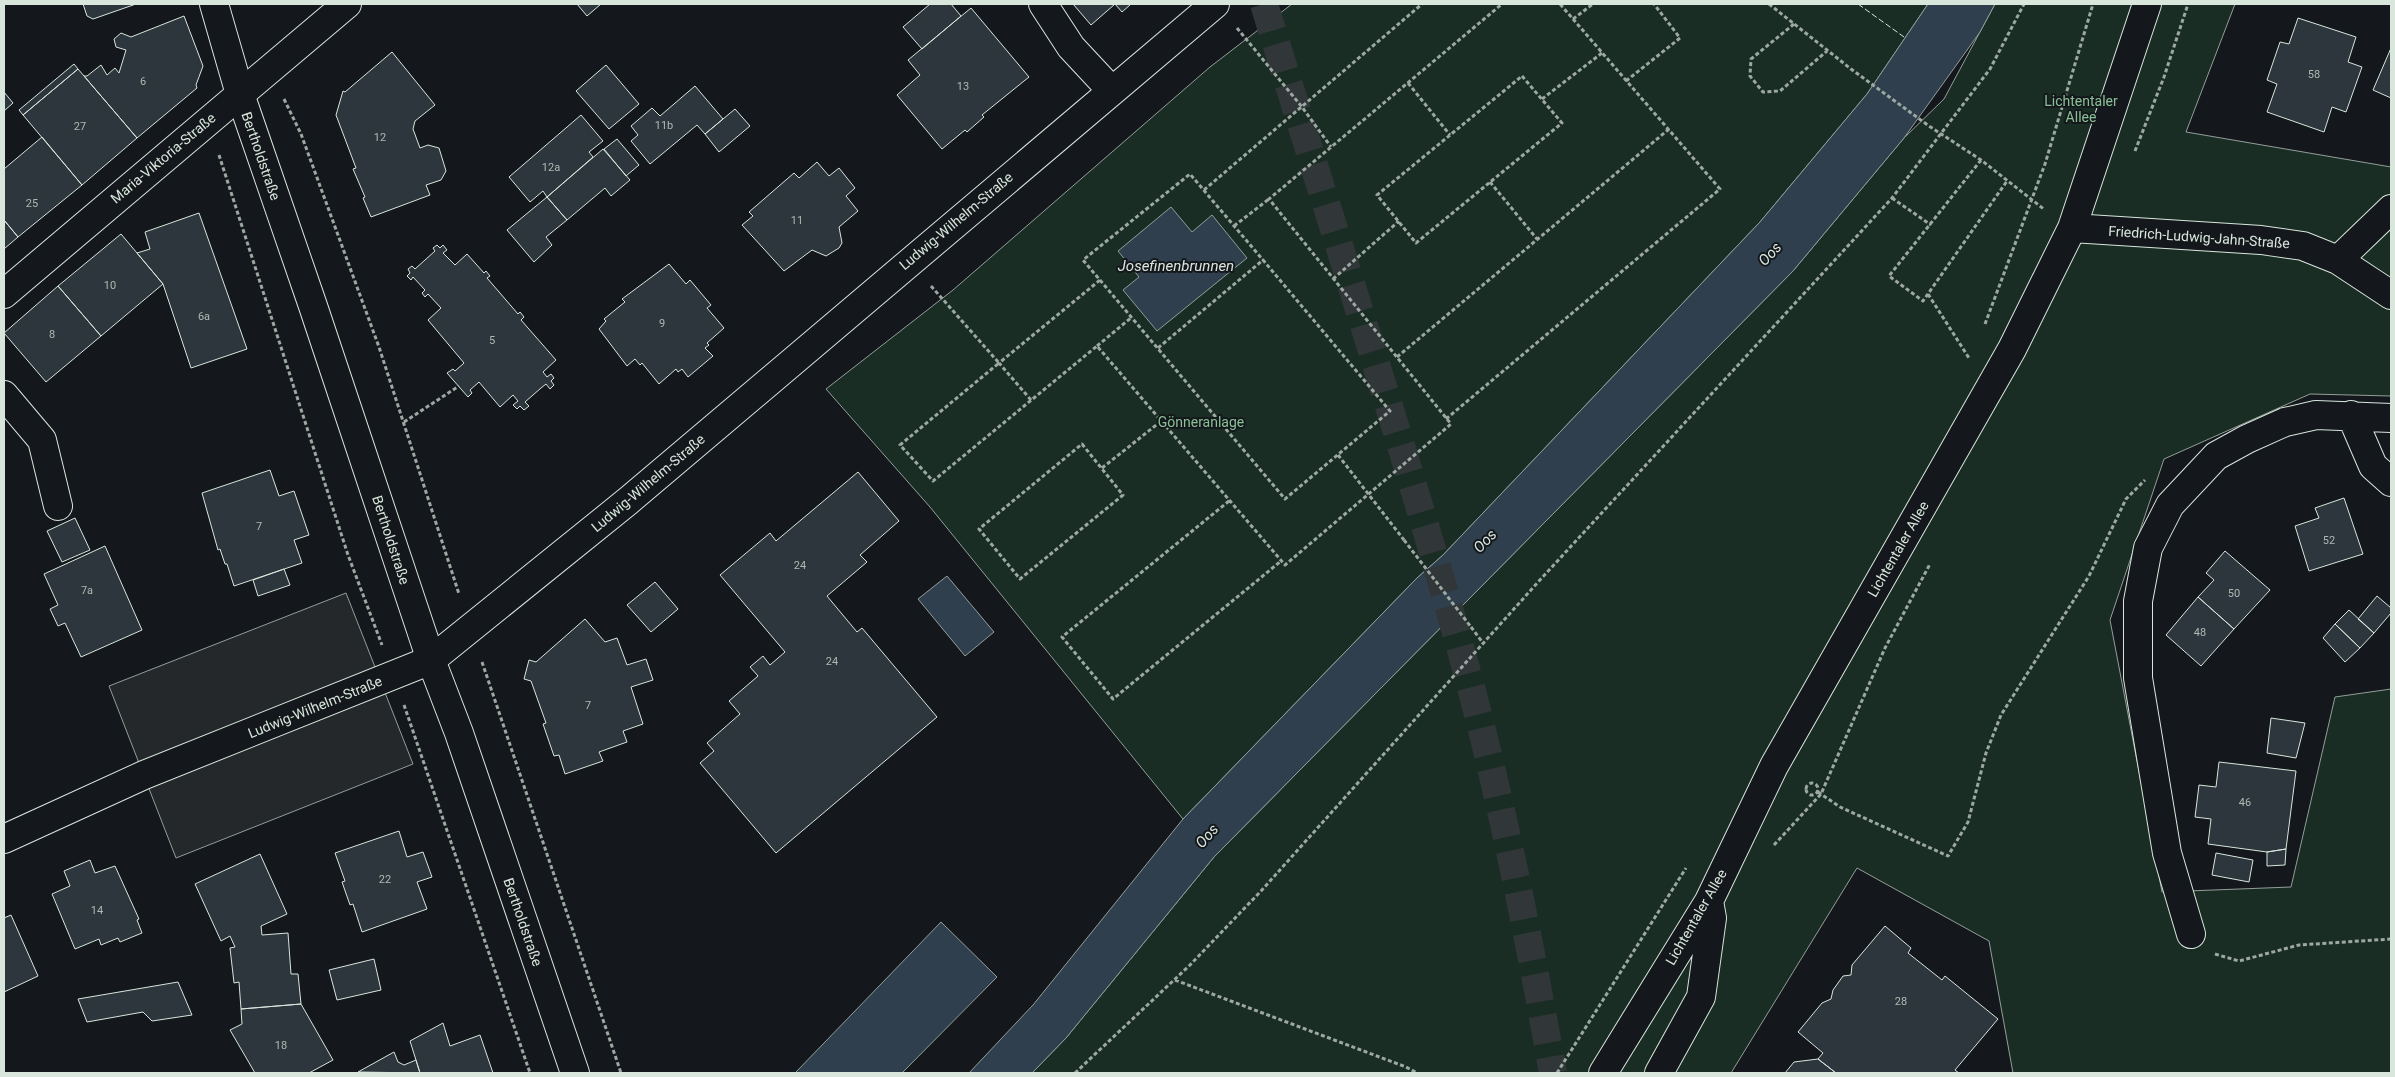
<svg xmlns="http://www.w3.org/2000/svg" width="2395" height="1077" font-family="Roboto,sans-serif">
<rect width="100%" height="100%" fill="#14181c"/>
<path fill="#1a2d24" stroke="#939e99" d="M1292,4H1928L1867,94L1760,222L1443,555L1417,578L1183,819L930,507L826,389L953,290L1210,67Z
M1995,4H2235L2186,132L2391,167V396L2310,394L2164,459L2110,620L2162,892L2291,887L2335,697L2391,689V1073H2013L1989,941L1857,868L1731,1073H1032L1066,1038L1214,857L1793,271L1904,138L1944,99Z"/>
<path fill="#24282b" stroke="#939e99" d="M346,593L413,764L176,858L109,686Z"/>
<path fill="#2f3f4d" stroke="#939e99" d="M1928,4H1995L1980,32L1904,138L1793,271L1214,857L1066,1038L1032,1073H969L1033,1005L1183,819L1417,578L1443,555L1760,222L1867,94Z
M1171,207L1192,232L1212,215L1247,258L1157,331L1123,290L1139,277L1118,251Z
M947,576L994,632L965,656L918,599Z
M941,922L997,977L902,1073H795Z"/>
<path fill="#2c363c" stroke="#d8e6dc" d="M83,4H136L93,19L87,16Z
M577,4H601L587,16Z
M930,4H951L961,16L922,49L903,27Z
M1073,4H1131L1122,12L1115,4L1091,25Z
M971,8L1029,77L982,115L984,117L967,132L965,130L942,149L897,95L920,75L908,60Z
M184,16L203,66L196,85L197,88L137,138L84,76H87L101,65L107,75L115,68L119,73L126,50L116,47L114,39L121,33L131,37Z
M2298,18L2356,37L2348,62L2362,67L2346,112L2332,107L2324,132L2267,112L2277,84L2267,80L2280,42L2289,44Z
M2391,48V98L2373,90Z
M392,52L435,105L415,121L413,129L420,148L428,145L439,148L446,171L441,180L426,185L430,195L371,217L363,198L365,197L353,169L356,168L336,115L343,91L345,92Z
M74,64L78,69L23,115L19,110Z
M606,65L639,104L609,129L576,91Z
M78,69L137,138L82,185L23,115Z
M695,86L723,119L705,134L697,125L650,164L631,141L638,135L631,126L652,108L660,116Z
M4,92L13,103L4,111Z
M735,109L750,126L719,152L705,134Z
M581,115L603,141L589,152L593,157L547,197L543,191L530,202L509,177Z
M42,137L82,185L18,237L4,220V169Z
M617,139L639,165L626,176L604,149Z
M603,149L630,180L611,196L605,188L567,220L547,197Z
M817,162L829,176L839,168L855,188L846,196L858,211L839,227L842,243L839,248L826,256L812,250L784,271L742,225L753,216L749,212L794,173L799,178Z
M547,197L567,220L546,237L552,245L534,262L507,230Z
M199,213L247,349L191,368L163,284L137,253L150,249L145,232Z
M4,220L18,237L4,249Z
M121,234L163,284L101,336L58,286Z
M437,245L440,248L443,245L447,250L443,253L455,265L467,254L484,273L486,271L490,276L487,278L518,314L520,312L524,317L521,320L556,360L543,372L547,377L551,374L554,378L551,381L554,385L550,389L546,384L541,388L525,402L529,406L524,410L520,406L517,409L513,405L518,401L513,395L500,407L479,382L470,390L472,393L468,397L447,373L453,369L455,371L464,363L428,320L441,308L428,294L425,297L422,293L425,290L413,277L411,280L407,276L410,273L408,269L412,266L415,269L435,251L433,248Z
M669,264L686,284L690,280L711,305L707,308L724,328L707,343L709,345L705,348L713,356L688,377L682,369L678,372L676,369L659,384L642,363L640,365L635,359L627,366L599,329L606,321L604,319L625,302L622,299Z
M58,286L101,336L46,382L4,333Z
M270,470L279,496L294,491L309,535L294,540L302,563L234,586L227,564H225L220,549L218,550L202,493Z
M858,472L899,521L860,555L867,562L827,596L857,632L862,628L937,717L776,853L700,763L714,751L707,743L740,714L729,701L758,676L750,667L763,656L770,665L785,652L720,575L770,533L776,541Z
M2344,498L2363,554L2309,571L2295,526L2319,518L2315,508Z
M75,518L90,550L62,562L47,531Z
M105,546L142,630L81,657L65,623L58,626L50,609L58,605L44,574Z
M2225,551L2270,590L2234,629L2198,597L2214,580L2206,573Z
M284,569L290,585L258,596L253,580Z
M655,582L678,609L651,632L627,605Z
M2377,596L2391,608V613L2374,633L2358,619Z
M2198,597L2234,629L2201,666L2166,635Z
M2349,610L2374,633L2360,648L2335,624Z
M585,619L605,642L617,638L627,665L646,659L653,680L631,687L643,724L623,731L627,742L599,752L603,761L565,774L559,755L554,756L543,724L546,723L531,681L524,679L529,660L536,662Z
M2335,624L2360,648L2345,662L2323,638Z
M2271,718L2305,723L2296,758L2267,753Z
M2219,762L2296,771L2286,849L2267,852L2208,844L2211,819L2195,817L2199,785L2216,787Z
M399,831L407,857L423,852L432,877L417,882L427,909L362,932L353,904L350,905L342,882L345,881L335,853Z
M2286,849L2285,865L2267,866V852Z
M2216,853L2253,860L2249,882L2212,875Z
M260,854L287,914L261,926L262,935L288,933L291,974H298L301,1004L241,1009L239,982L234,983L230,948L235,947L230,936L221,941L195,884Z
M90,860L95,873L115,866L139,919L137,920L142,933L120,942L118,938L101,945L99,939L75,949L52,894L70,886L64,871Z
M11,915L38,976L4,992V918Z
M1885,926L1911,948L1908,953L1942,980L1945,976L1998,1019L1955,1070L1959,1073H1836L1818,1059L1823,1053L1798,1032L1822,1003L1831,999L1833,990L1843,976L1851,975L1852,965Z
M374,959L381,990L337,1000L329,970Z
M178,982L192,1015L152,1021L143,1012L87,1022L78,999Z
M301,1004L333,1060L309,1073H255L230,1030L242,1024L241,1009Z
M443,1023L450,1046L480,1035L493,1073H420L410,1041Z
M394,1052L398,1062L404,1065L416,1060L420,1073L358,1072Z
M1818,1059L1836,1073H1785L1794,1062Z"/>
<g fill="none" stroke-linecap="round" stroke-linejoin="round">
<path stroke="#313739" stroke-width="28" stroke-dasharray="28 14" stroke-linecap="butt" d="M1264,4C1330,220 1401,436 1462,654C1500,792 1528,932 1553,1073"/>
<g stroke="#d8e6dc" stroke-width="30">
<path id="minor" d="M1043,4L1071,47L1112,91
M2072,228L2261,240L2303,246L2338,260L2391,209
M2338,260L2391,295
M4,294L347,4
M4,395L42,440L58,506
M2351,415L2373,466L2391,482
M4,839L144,775L431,660L628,501L1215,4
M2191,934L2167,853L2138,678V601L2148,548L2170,505L2216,456L2247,439L2285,422L2316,415L2391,418
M1603,1073L1709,901L1774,766L2012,349L2072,228L2147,4
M1659,1073L1701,997L1712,918L1709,901"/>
</g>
<g stroke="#d8e6dc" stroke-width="30">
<path id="major" d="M214,4L240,94L313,306L431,660L459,733L575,1073"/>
</g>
<path stroke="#9da8a2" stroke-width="3" stroke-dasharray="4 2.5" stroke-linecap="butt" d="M1769,4L1851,69L1929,126L1981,160L2045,210
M1573,19L1593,4
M1794,24L1751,59L1750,76L1763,92L1780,91L1827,51
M1237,28L1302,107L1331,147
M1522,76L1562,123L1416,243L1377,195Z
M1626,81L1680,38L1654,4
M1408,83L1450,135
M284,99L301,134L379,347L459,594
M1542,99L1602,53
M2135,151L2164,77L2188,4
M219,155L348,555L382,645
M1981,160L1889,276L1923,301L2007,181
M1490,182L1537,239
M1204,190L1422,4
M1892,198L1931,225
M1234,226L1269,199
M1333,279L1399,221
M931,286L999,363L900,445L933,481L1097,346L1285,565L1451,424L1269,199L1502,4
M1928,294L1969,358
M1985,324L2045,164L2093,4
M1097,346L1132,317
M1158,348L1263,260L1390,411L1285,499L1083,260L1190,174L1263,260
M1397,357L1669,129
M1031,400L999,363L1100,280
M1446,419L1720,189L1560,4
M404,422L459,386
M1082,444L1123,495L1020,579L979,529Z
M1338,455L1404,540
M1102,468L1160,422
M1229,501L1062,637L1113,699L1281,561
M1471,627L1483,643
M482,662L621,1073
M404,705L530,1073
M1806 789a6 6 0 1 1 12 0a6 6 0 1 1-12 0Z
M1818,792L1840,807L1948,856L1968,822L1986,753L2001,715L2089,576L2126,499L2145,480
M1774,845L1821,794L1885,648L1930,564
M2215,954L2239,961L2299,945L2391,939
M1175,980L1406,1067L1417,1073
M1075,1073L1190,965L1261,891L1539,581L1892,198L1990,69L2024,4
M1557,1073L1686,868"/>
<use href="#minor" stroke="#14181c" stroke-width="28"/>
<use href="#major" stroke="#14181c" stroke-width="28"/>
<path stroke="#9da8a2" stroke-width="3" stroke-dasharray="4 2.5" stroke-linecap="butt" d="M1404,540L1471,627"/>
<path stroke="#d8e6dc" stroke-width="1" stroke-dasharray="6 2.5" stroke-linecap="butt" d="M1858,4L1904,37"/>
</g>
<g text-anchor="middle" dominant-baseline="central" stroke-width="4" stroke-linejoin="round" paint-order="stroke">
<g font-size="11" fill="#adbab4">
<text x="2314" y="74">58</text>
<text x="143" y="81">6</text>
<text x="963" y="86">13</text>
<text x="664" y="125">11b</text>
<text x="80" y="126">27</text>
<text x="380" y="137">12</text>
<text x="551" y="167">12a</text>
<text x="32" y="203">25</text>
<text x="797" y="220">11</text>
<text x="110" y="285">10</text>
<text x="204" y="316">6a</text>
<text x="662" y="323">9</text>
<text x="52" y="334">8</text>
<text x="492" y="340">5</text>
<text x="259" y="526">7</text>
<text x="2329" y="540">52</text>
<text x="800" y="565">24</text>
<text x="87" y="590">7a</text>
<text x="2234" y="593">50</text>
<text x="2200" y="632">48</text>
<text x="832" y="661">24</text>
<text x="588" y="705">7</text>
<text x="2245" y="802">46</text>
<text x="385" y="879">22</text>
<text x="97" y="910">14</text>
<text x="1901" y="1001">28</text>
<text x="281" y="1045">18</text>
</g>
<g font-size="14" fill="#8ac095" stroke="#14181c">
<text x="2081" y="101">Lichtentaler<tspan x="2081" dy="16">Allee</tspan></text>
<text x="1201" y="422">Gönneranlage</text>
</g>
<g font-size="14" fill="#d8e6dc" stroke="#14181c">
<text transform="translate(261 156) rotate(71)">Bertholdstraße</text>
<text transform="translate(163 158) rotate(-40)">Maria-Viktoria-Straße</text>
<text transform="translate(956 221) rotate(-40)">Ludwig-Wilhelm-Straße</text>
<text transform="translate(2199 237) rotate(4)">Friedrich-Ludwig-Jahn-Straße</text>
<text transform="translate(648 483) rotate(-40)">Ludwig-Wilhelm-Straße</text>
<text transform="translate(391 540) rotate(72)">Bertholdstraße</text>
<text transform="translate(1898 549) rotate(-60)">Lichtentaler Allee</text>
<text transform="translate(315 707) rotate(-22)">Ludwig-Wilhelm-Straße</text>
<text transform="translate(1696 917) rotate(-60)">Lichtentaler Allee</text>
<text transform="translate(523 922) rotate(71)">Bertholdstraße</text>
</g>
<g font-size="15" font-style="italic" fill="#d8e6dc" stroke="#14181c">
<text transform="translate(1770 254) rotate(-47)">Oos</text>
<text x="1176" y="266">Josefinenbrunnen</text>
<text transform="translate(1485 541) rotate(-45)">Oos</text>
<text transform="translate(1207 836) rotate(-48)">Oos</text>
</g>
</g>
<rect width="2395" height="1077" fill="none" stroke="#d8e6dc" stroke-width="10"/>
</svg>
